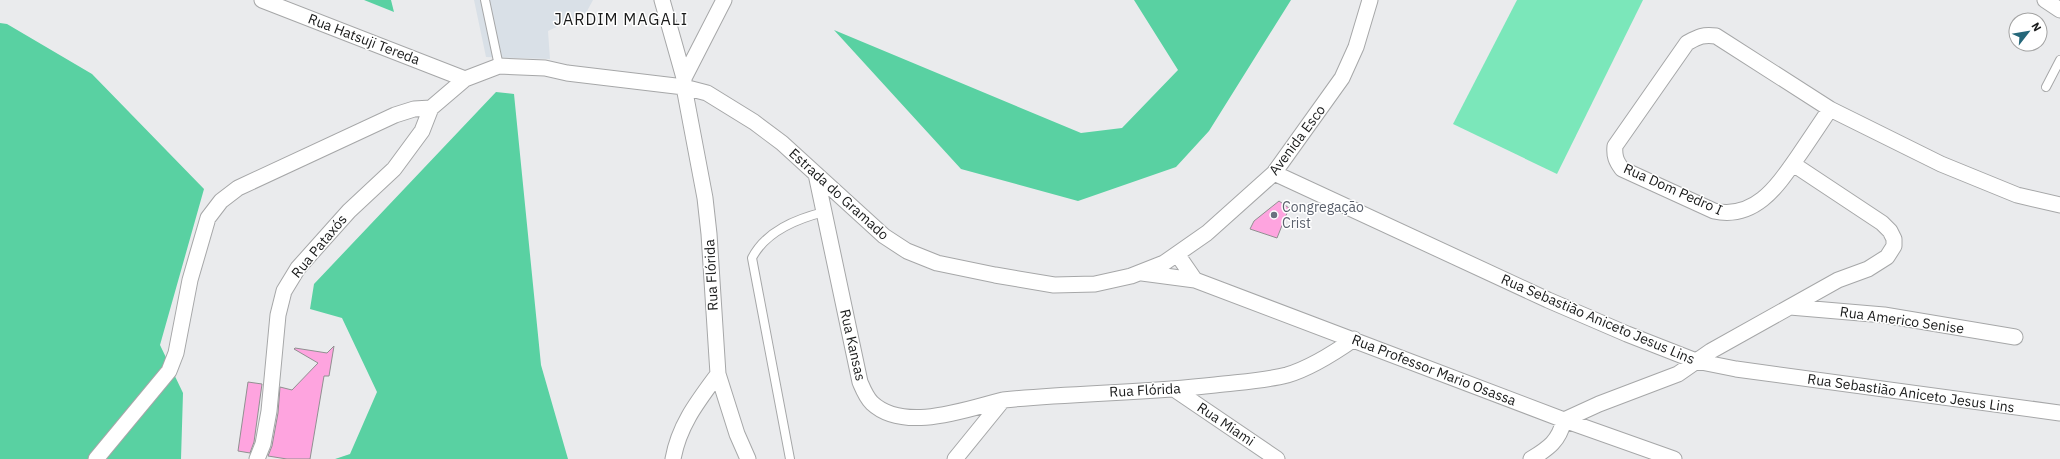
<svg xmlns="http://www.w3.org/2000/svg" width="2060" height="459" font-family="'IBM Plex Sans',sans-serif">
<rect width="100%" height="100%" fill="#eaebed"/>
<path fill="#d9e0e7" d="M474,0H593L586,13L548,31L550,59L486,57Z"/>
<path fill="#7be7ba" d="M1517,0H1643L1557,174L1453,124Z"/>
<path fill="#59d1a2" d="M364,0H391L394,12Z
M1134,0H1291L1209,131L1176,167L1078,201L961,169L834,30L1081,133L1122,128L1178,70Z
M0,23L7,24L92,74L204,189L160,345L183,393L181,459H0Z
M496,92L514,94L541,365L568,459H335L350,454L377,392L342,318L310,309L314,284Z"/>
<path fill="#fea4df" stroke="#919091" d="M1279,201L1289,208L1277,238L1250,229L1254,221Z
M334,346L329,376H324L310,459H287L268,456L272,446L278,413L280,387L292,390L318,363L294,349L295,348L327,353Z
M248,382L262,384L254,442L250,453L238,451Z"/>
<g fill="none" stroke-linecap="round" stroke-linejoin="round">
<g stroke="#a6a7a8" stroke-width="10">
<path id="service" d="M485,0L499,66
M2046,87L2060,60
M790,459L752,258C766,231 796,219 824,212"/>
</g>
<g stroke="#a6a7a8" stroke-width="17">
<path id="minor" d="M262,0L465,79
M662,0L684,78V87L705,198L709,234L718,374L737,434L748,459
M2045,0L2060,10
M684,78L724,0
M1830,109C1820,124 1810,139 1799,155C1778,185 1756,220 1714,211L1622,169C1616,161 1614,156 1615,146L1687,43C1698,37 1703,34 1716,36L1830,109L1941,164L2017,195L2060,205
M1274,173L1548,300L1627,334L1696,361L1736,369L2060,413
M816,174L860,382C863,389 866,397 872,403C904,433 967,409 1003,400
M1177,254L1195,280
M1142,273L1195,280L1564,420L1674,459
M1790,307L1884,315L2015,337
M1174,389L1277,459
M1564,420L1599,404L1678,374L1711,351L1838,280L1868,269L1887,257L1894,246V239L1890,231L1882,223L1793,164
M96,459L169,371L176,353L190,280L208,218L221,201L238,188L395,115L414,109L431,108L465,79L499,66L545,68L567,73L684,87L707,93L754,122L782,143L884,236L907,251L937,263L995,275L1054,285L1095,284L1131,276L1164,263L1207,233L1274,173L1342,78L1356,47L1370,0
M257,459L263,444L269,411L278,315L284,291L298,268L349,211L394,169L422,131L431,108
M673,459C679,425 698,401 718,374
M955,459L1003,400C1074,393 1145,393 1215,385C1239,382 1264,381 1287,375C1311,368 1334,353 1354,339
M1531,459C1549,448 1559,441 1564,420"/>
</g>
<use href="#service" stroke="#fff" stroke-width="8"/>
<use href="#minor" stroke="#fff" stroke-width="15"/>
</g>
<circle fill="#6b7280" stroke="#fff" stroke-width="1.5" cx="1274" cy="215" r="4"/>
<g text-anchor="middle" dominant-baseline="central" stroke-width="3" stroke-linejoin="round" paint-order="stroke">
<g font-size="14" fill="#191a1a" stroke="#fff">
<text transform="translate(364 39) rotate(21)">Rua Hatsuji Tereda</text>
<text transform="translate(1297 140) rotate(-53)">Avenida Esco</text>
<text transform="translate(1673 189) rotate(24)">Rua Dom Pedro I</text>
<text transform="translate(839 194) rotate(42)">Estrada do Gramado</text>
<text transform="translate(319 246) rotate(-50)">Rua Pataxós</text>
<text transform="translate(711 275) rotate(-93)">Rua Flórida</text>
<text transform="translate(1598 319) rotate(23)">Rua Sebastião Aniceto Jesus Lins</text>
<text transform="translate(1902 320) rotate(8)">Rua Americo Senise</text>
<text transform="translate(853 345) rotate(77)">Rua Kansas</text>
<text transform="translate(1434 370) rotate(21)">Rua Professor Mario Osassa</text>
<text transform="translate(1145 390) rotate(-3)">Rua Flórida</text>
<text transform="translate(1911 393) rotate(8)">Rua Sebastião Aniceto Jesus Lins</text>
<text transform="translate(1226 424) rotate(34)">Rua Miami</text>
</g>
<g font-size="14" fill="#5b616d" stroke="#fff" text-anchor="start">
<text x="1282" y="207">Congregação<tspan x="1282" dy="16">Crist</tspan></text>
</g>
<g font-size="16" letter-spacing="1" fill="#191a1a" stroke="#fff">
<text x="621" y="19">JARDIM MAGALI</text>
</g>
</g>
<g transform="translate(2028 32) rotate(59)"><circle r="19" fill="#ffffff" stroke="#a3a3a3"/>
<path d="M0-3L7 15L0 10L-7 15Z" fill="#25677a"/>
<text y="-6" font-size="11" font-weight="bold" text-anchor="middle" fill="#191a1a">N</text>
</g>
</svg>
